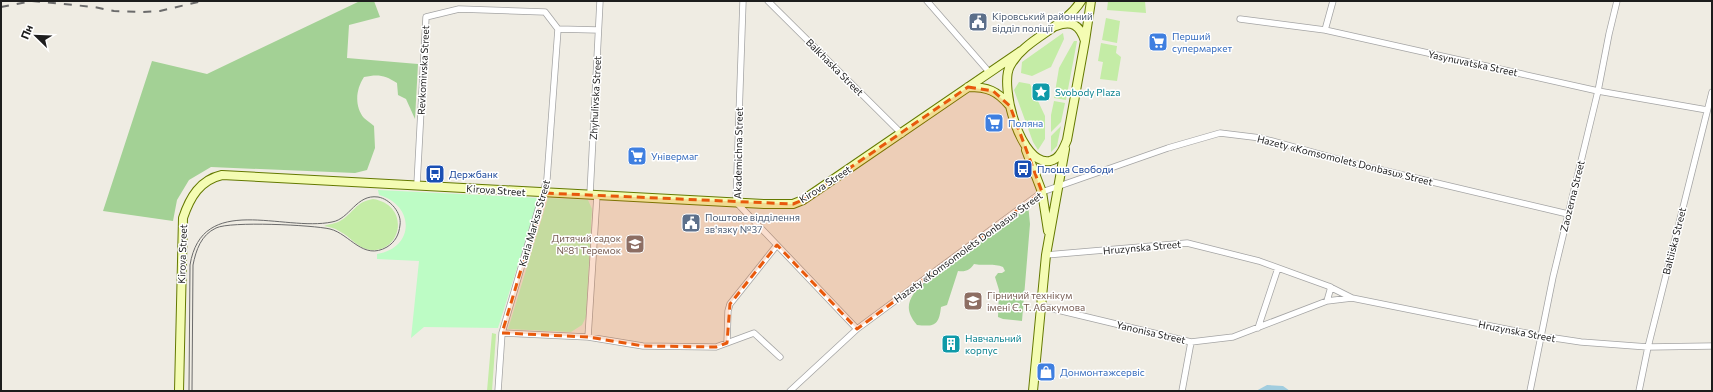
<svg xmlns="http://www.w3.org/2000/svg" width="1713" height="392" font-family="Commissioner,sans-serif">
<rect width="100%" height="100%" fill="#efece3"/>
<path fill="#c4eca6" d="M1108,1H1145L1146,13L1107,10Z
M1106,18L1120,21L1117,43L1102,40Z
M1063,33L1064,39L1051,67L1032,76L1021,73L1022,62Z
M1074,41H1077L1066,100L1054,98L1059,68Z
M1101,43L1117,46L1116,53L1121,57L1117,81L1100,79L1103,62L1098,61Z
M1019,82L1030,84L1045,116V139L1038,150L1033,142L1014,90Z
M1054,101L1065,103L1061,122L1051,132V115Z
M1061,126L1057,146L1051,152V136Z
M373,199C411,205 402,253 370,250C357,248 350,236 339,231C335,228 329,227 324,226C329,224 335,224 340,221C354,213 355,202 373,199Z
M492,333L496,334L492,391H487Z"/>
<path fill="#a3d195" d="M360,1H374L380,17L349,25L347,58L418,64L415,119L406,99L398,95L397,83C385,75 378,74 364,77C356,89 354,106 364,118C367,121 371,123 374,126L375,148L367,170L355,173L211,167L189,180L177,200L173,221L103,211L152,61L207,74Z
M1028,204L1030,224L1022,321L1003,319L998,317L999,290L995,277L998,273H1002L1005,271L1003,267C994,263 984,266 974,264C970,270 966,272 958,271L947,305L941,307C939,325 935,327 917,325C901,307 911,295 925,281Z"/>
<path fill="#bdfcc5" d="M378,190L539,198L498,328L424,327L411,338L419,261L377,259V254C415,248 415,205 379,195Z
M548,198L588,200L592,209L586,317L582,325L571,332L508,329Z"/>
<path fill="#a1cddf" d="M1267,385L1283,386L1290,391H1256Z"/>
<g fill="none" stroke-linecap="round" stroke-linejoin="round">
<g stroke="#a4a4a4" stroke-width="7">
<path id="street" d="M743,1L736,202L857,329
M768,1L902,134
M927,1L990,73
M1240,19L1325,30L1598,91L1707,110
M1325,30L1333,1
M417,184L426,17L459,9L545,12L558,29L598,30
M590,194L600,1
M1046,255L1187,243L1259,261L1328,286L1352,298L1541,336L1581,342L1648,347L1712,346
M1327,301L1331,287L1328,286
M1041,306L1191,342L1233,337L1327,301L1352,298
M1258,328L1278,268
M502,333L588,337L643,346L716,347L754,333L780,357
M588,337L597,195
M727,343L728,311L730,304L777,245
M498,391L502,333L547,179L558,29
M790,391L857,329L1042,192L1168,148L1220,133L1261,138L1352,163L1568,214
M1182,391L1191,342
M1530,391L1553,277L1598,91L1609,34L1617,1
M1639,391L1648,347L1712,92"/>
</g>
<g stroke="#647900" stroke-width="10">
<path id="secondary" d="M1056,26C1072,20 1080,25 1085,41L1067,140C1065,145 1063,150 1060,154C1058,157 1054,160 1050,161C1021,167 999,86 1010,66C1025,38 1064,28 1081,1
M1085,41L1091,1
M968,87C988,87 997,91 1009,105
M1026,150L1042,192L1048,231
M179,391L183,218C190,197 200,180 222,175L764,204H793L803,200L1021,51
M1033,391L1046,255L1065,149"/>
</g>
<use href="#street" stroke="#fff" stroke-width="5.5"/>
<use href="#secondary" stroke="#f4fcb3" stroke-width="8"/>
<path stroke="#6b6b6b" stroke-width="1" d="M189,391L190,265C202,192 283,232 332,222C350,219 356,194 378,197C390,199 402,213 400,225C399,235 395,242 387,247C363,261 350,234 330,229C313,225 230,221 216,228C201,235 196,250 193,265L192,391"/>
<path stroke="#6b6b6b" stroke-width="2" stroke-dasharray="8 8" stroke-linecap="butt" d="M32,1L94,7L114,11L141,12L160,11L202,1
M114,1H148
M1,7L32,1"/>
</g>
<path fill="#e8590c" fill-opacity="0.2" stroke="#e8590c" stroke-width="3" stroke-dasharray="8 5" stroke-linejoin="round" d="M968,87L993,91L1010,106L1042,192L857,329L777,245L730,304L727,343L716,347L643,346L588,337L502,333L544,193L793,204L803,200Z"/>
<defs>
<g id="civic-square" transform="scale(1)"><rect x="-9" y="-9" width="18" height="18" rx="4" fill="#5c6f8a" stroke="#fff"/><path d="M-.6-6.5H3V-4.5H.6V-3L4-1V1h2V6H-6V1h2V-1L-.6-3ZM-1.2 2.5V6h2.4V2.5Z" fill="#fff"/></g>
<g id="supermarket-square" transform="scale(1)"><rect x="-9" y="-9" width="18" height="18" rx="4" fill="#3f7fe0" stroke="#fff"/><path d="M-6-5.5h2.5l.6 2H6L4.5 2H-2.5L-4.4-4H-6ZM-1.5 3.2a1.3 1.3 0 1 0 .1 0ZM3 3.2a1.3 1.3 0 1 0 .1 0Z" fill="#fff"/></g>
<g id="sight-square" transform="scale(1)"><rect x="-9" y="-9" width="18" height="18" rx="4" fill="#0f9aa8" stroke="#fff"/><path d="M0-6L1.8-2.2L6-1.7L2.9 1.2L3.7 5.4L0 3.3L-3.7 5.4L-2.9 1.2L-6-1.7L-1.8-2.2Z" fill="#fff"/></g>
<g id="bus-square" transform="scale(1)"><rect x="-9" y="-9" width="18" height="18" rx="4" fill="#1a4fb4" stroke="#fff"/><path d="M-5-6H5V4H4V6H2V4H-2V6H-4V4H-5ZM-3.5-4V0h7V-4ZM-3.5 1.2v1.5H-2V1.2ZM2 1.2v1.5H3.5V1.2Z" fill="#fff"/></g>
<g id="school-square" transform="scale(1)"><rect x="-9" y="-9" width="18" height="18" rx="4" fill="#8d6e63" stroke="#fff"/><path d="M0-5L7-2L0 1L-7-2ZM-4 1L0 2.5L4 1V4Q0 6-4 4Z" fill="#fff"/></g>
<g id="university-square" transform="scale(1)"><rect x="-9" y="-9" width="18" height="18" rx="4" fill="#8d6e63" stroke="#fff"/><path d="M0-5L7-2L0 1L-7-2ZM-4 1L0 2.5L4 1V4Q0 6-4 4Z" fill="#fff"/></g>
<g id="building-square" transform="scale(1)"><rect x="-9" y="-9" width="18" height="18" rx="4" fill="#0f9aa8" stroke="#fff"/><path d="M-4-6H4V6H1V3H-1V6H-4ZM-2.5-4.3h1.7v1.8h-1.7ZM.8-4.3h1.7v1.8H.8ZM-2.5-1h1.7V.8h-1.7ZM.8-1h1.7V.8H.8Z" fill="#fff"/></g>
<g id="shop-square" transform="scale(1)"><rect x="-9" y="-9" width="18" height="18" rx="4" fill="#3f7fe0" stroke="#fff"/><path d="M-5-2.5h2.3a2.7 3.5 0 0 1 5.4 0H5L5.5 6h-11ZM-1.5-2.5h3a1.5 2.3 0 0 0-3 0Z" fill="#fff"/></g>
</defs>
<g fill-rule="evenodd">
<use href="#civic-square" x="978" y="22"/>
<use href="#supermarket-square" x="1158" y="42"/>
<use href="#sight-square" x="1041" y="92"/>
<use href="#supermarket-square" x="994" y="123"/>
<use href="#supermarket-square" x="637" y="156"/>
<use href="#bus-square" x="1023" y="169"/>
<use href="#bus-square" x="435" y="174"/>
<use href="#civic-square" x="691" y="223"/>
<use href="#school-square" x="635" y="244"/>
<use href="#university-square" x="973" y="301"/>
<use href="#building-square" x="951" y="344"/>
<use href="#shop-square" x="1046" y="372"/>
</g>
<g text-anchor="middle" dominant-baseline="central" stroke-width="3" stroke-linejoin="round" paint-order="stroke">
<g font-size="10" fill="#4e5e75" stroke="#fff" text-anchor="start">
<text x="992" y="16">Кіровський районний<tspan x="992" dy="12">відділ поліції</tspan></text>
<text x="705" y="217">Поштове відділення<tspan x="705" dy="12">зв'язку №37</tspan></text>
</g>
<g font-size="10" fill="#366cbe" stroke="#fff" text-anchor="start">
<text x="1172" y="36">Перший<tspan x="1172" dy="12">супермаркет</tspan></text>
<text x="1008" y="123">Поляна</text>
<text x="651" y="156">Універмаг</text>
<text x="1060" y="372">Донмонтажсервіс</text>
</g>
<g font-size="10" fill="#1d1d1d" stroke="#fff">
<text transform="translate(1473 63) rotate(12)">Yasynuvatska Street</text>
<text transform="translate(835 67) rotate(45)">Balkhaska Street</text>
<text transform="translate(423 70) rotate(-87)">Revkomivska Street</text>
<text transform="translate(595 98) rotate(-87)">Zhyhulivska Street</text>
<text transform="translate(738 153) rotate(-89)">Akademichna Street</text>
<text transform="translate(1345 160) rotate(14)">Hazety «Komsomolets Donbasu» Street</text>
<text transform="translate(825 184) rotate(-33)">Kirova Street</text>
<text transform="translate(496 190) rotate(4)">Kirova Street</text>
<text transform="translate(1572 196) rotate(-76)">Zaozerna Street</text>
<text transform="translate(534 223) rotate(-74)">Karla Marksa Street</text>
<text transform="translate(1674 241) rotate(-76)">Baltiiska Street</text>
<text transform="translate(968 247) rotate(-36)">Hazety «Komsomolets Donbasu» Street</text>
<text transform="translate(1142 247) rotate(-5)">Hruzynska Street</text>
<text transform="translate(182 254) rotate(-88)">Kirova Street</text>
<text transform="translate(1517 331) rotate(11)">Hruzynska Street</text>
<text transform="translate(1151 332) rotate(13)">Yanonisa Street</text>
</g>
<g font-size="10" fill="#0d838f" stroke="#fff" text-anchor="start">
<text x="1055" y="92">Svobody Plaza</text>
<text x="965" y="338">Навчальний<tspan x="965" dy="12">корпус</tspan></text>
</g>
<g font-size="10" fill="#164399" stroke="#fff" text-anchor="start">
<text x="1037" y="169">Площа Свободи</text>
<text x="449" y="174">Держбанк</text>
</g>
<g font-size="10" fill="#785e54" stroke="#fff" text-anchor="end">
<text x="621" y="238">Дитячий садок<tspan x="621" dy="12">№81 Теремок</tspan></text>
<text x="987" y="295" text-anchor="start">Гірничий технікум<tspan x="987" dy="12">імені Є. Т. Абакумова</tspan></text>
</g>
</g>
<rect width="1713" height="392" fill="none" stroke="#1d1d1d" stroke-width="4"/>
<g transform="translate(36 36) rotate(293)" stroke="#ffffff" stroke-width="3" paint-order="stroke">
<path d="M0-3L7 15L0 10L-7 15Z" fill="#1d1d1d"/>
<text y="-6" font-size="11" font-weight="bold" text-anchor="middle" fill="#1d1d1d">Пн</text>
</g>
</svg>
